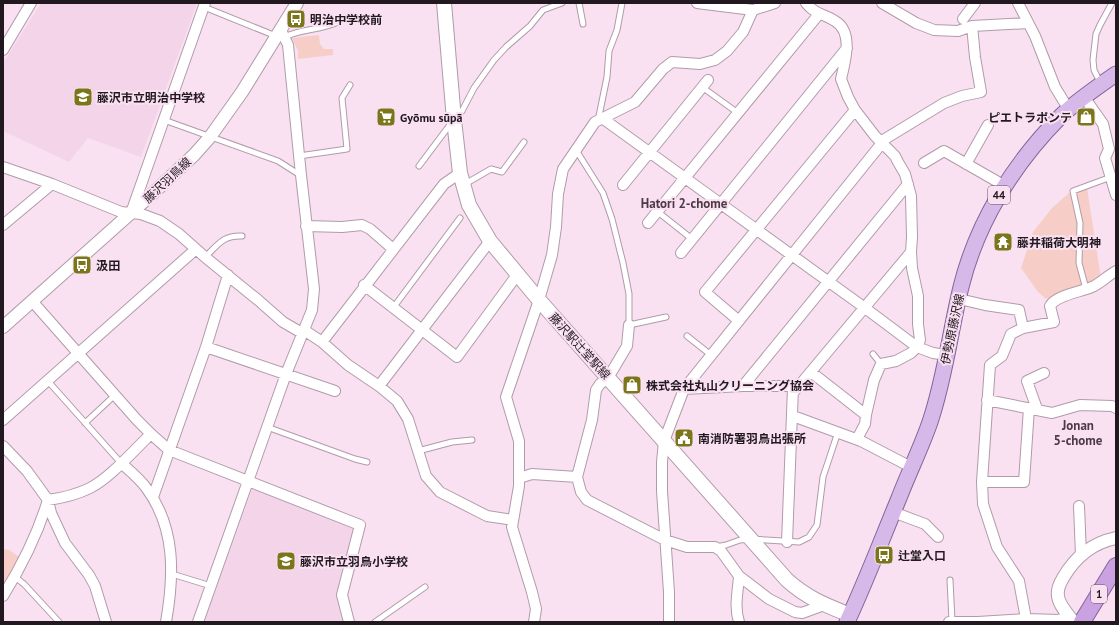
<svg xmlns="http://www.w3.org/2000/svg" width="1119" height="625" font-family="'PT Sans','Noto Sans JP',sans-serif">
<rect width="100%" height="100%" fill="#f9e1f2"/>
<path fill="#f3d4e9" d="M41,3H197L141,157L88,138L69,162L3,131V63Z
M253,487L356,528L338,595L346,622H204Z"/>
<path fill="#f6cec7" d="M319,35L320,44L324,49H333V55L298,59V51L292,38Z
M1076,187L1087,188L1101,278L1046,299L1038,292L1021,268L1033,232L1052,208Z
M3,549L9,550L21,558L3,587Z"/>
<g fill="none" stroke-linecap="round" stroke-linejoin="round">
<g stroke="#b19baa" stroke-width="7">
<path id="service" d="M579,3L583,24
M204,7L276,36
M284,37C301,29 321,30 338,22
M1100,82L1094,70L1093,60L1096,34L1100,25L1112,3
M702,87L738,113
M457,116L462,111L474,88L494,60L506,47L530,26L543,10L562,3
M602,118L599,116L607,77L609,51L617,30L622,3
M164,120L278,161L300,175
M576,150L603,193L612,219L623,263L629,294V325L666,317
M299,156L347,149L342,98L350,85
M419,166L452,122
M465,184L491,169L502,172L524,142
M658,212L692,239
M205,257C218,245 223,235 242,236
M1086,289L1079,263L1080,223L1073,191L1111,177
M393,308L460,218
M687,336L711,355
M873,354L881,364
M47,380L121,463
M85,423L115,395
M267,427L355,459L367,462
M418,451L452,442L472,440
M716,547L726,545L740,540L750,539L799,542L809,537L817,525L823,477L838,432
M172,574L211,586
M15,577L24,584L59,622
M950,580L952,621
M375,622L425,587"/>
</g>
<g stroke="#b19baa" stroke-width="12">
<path id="minor" d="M697,3L753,10L775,3
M806,3C817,16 823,13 835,21C854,32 845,62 841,79L848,97L855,110L875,136L895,156L898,162L905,174L911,196L912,237L911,252L912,268L918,296V324L920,340L918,346L911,353L896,361L881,364L874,380L866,415L865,424L857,439
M882,3L916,23L934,30L958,31L972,26L1028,23
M1018,3L1035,36L1055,87L1069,110
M963,19L975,3
M3,50L31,3
M1084,97L1103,124L1109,149L1105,158L1116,195
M602,118L865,308L917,347L933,353L947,355
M880,142L944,103L962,96L981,92L975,57L972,26
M924,163L944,151L1005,186
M966,164L988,125
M3,167L52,184L121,212L141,214L160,221L179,234L205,257L258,300L283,322L302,333L307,332L322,342L348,365L379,386L397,401L408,419L426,476L440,492L487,516L513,520
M623,185L708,80
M131,213L205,3
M648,223L819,14
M3,225L52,184
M306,226L342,227L362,225L370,229L393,249
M681,253L847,48
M364,285L457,357L517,275
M959,299L985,305L1019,310L1023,328
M32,301L137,420L151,434L169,450L360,525L342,595L349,622
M739,321L705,292L855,110
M629,325L627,346L608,378L600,384L596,390L592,420L577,477L581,492L587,500L665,540L687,547H715L721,551L739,576L769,599L795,612L802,613L824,605
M322,342L444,184L460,173
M206,347L335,391
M811,372L866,415
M379,386L490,241
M743,386L908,184
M684,389L743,386H793L799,384
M793,393L911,252
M987,400L1052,413L1080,405L1112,406L1116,408
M1037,409L1027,381L1044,373
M793,416L861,441L911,467
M3,420L196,249
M3,446L27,471L48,500L51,513L65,543L89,575L95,586L106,622
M121,463C130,471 140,479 147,489C176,529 174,576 166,622
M519,478L532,474L577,477
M982,482H1024L1029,408
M153,497L206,347L228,275
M1079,506L1081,555
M893,512L925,524L938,537
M787,542L793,388
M739,576C738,592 734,607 739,622
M3,596C23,564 37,536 48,500C62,498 78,494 90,488C110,478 134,450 151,434
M1026,619L1019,581L997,547L983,504L982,482L990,365L1002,356L1011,334L1023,328L1054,322L1050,306C1056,295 1081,292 1092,287C1101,283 1107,276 1116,271
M198,622L286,374L312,310L314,289L301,175L288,45L281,30
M534,622L536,609L532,592L512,527L519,486V441L506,397L539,300L552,255L556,227L558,194L563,169L595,122L635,102L663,69L672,62L700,64L715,60L727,51L743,32L753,10
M669,622V592L662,491V462L664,441L684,389L882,143
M949,622H976
M978,622L1026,619L1059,620L1069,616"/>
</g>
<g stroke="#b19baa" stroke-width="14">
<path id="tertiary" d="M3,327L151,195L194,155L210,137L242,92L297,3
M1074,622C1068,615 1059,605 1058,596C1057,590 1060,583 1063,578C1075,557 1092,543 1116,538"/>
</g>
<g stroke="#b19baa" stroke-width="16">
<path id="secondary" d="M444,3L454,120L460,173L469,205L490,241L539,300L787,580C807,598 825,605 850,615"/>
</g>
<g stroke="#866399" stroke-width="17">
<path id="primary" d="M847,622C866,581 882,539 899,498C909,472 921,448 930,422C945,378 950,332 961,287C977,222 1014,163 1061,116C1078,100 1097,87 1116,74"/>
</g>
<g stroke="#866399" stroke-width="18">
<path id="trunk" d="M1082,622L1116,566"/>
</g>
<use href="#service" stroke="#fff" stroke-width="5"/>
<use href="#minor" stroke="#fff" stroke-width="10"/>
<use href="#tertiary" stroke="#fff" stroke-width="12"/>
<use href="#secondary" stroke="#fff" stroke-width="14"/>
<use href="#primary" stroke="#d7b9e9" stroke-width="15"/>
<use href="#trunk" stroke="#caa2e2" stroke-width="16"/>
</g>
<defs>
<g id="bus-square" transform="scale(1)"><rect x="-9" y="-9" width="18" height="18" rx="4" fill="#7b761a" stroke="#f9e1f2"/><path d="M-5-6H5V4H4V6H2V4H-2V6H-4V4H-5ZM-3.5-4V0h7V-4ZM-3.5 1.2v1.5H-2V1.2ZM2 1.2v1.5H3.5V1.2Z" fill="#fff"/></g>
<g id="school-square" transform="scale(1)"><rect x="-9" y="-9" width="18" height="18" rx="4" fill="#7b761a" stroke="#f9e1f2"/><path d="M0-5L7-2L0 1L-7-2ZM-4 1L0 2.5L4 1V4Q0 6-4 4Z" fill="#fff"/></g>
<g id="supermarket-square" transform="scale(1)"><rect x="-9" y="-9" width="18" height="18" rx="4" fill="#7b761a" stroke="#f9e1f2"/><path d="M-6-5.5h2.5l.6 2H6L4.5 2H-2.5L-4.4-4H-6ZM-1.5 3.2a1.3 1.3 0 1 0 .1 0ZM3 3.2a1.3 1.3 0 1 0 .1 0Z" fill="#fff"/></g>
<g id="shop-square" transform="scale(1)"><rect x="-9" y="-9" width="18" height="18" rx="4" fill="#7b761a" stroke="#f9e1f2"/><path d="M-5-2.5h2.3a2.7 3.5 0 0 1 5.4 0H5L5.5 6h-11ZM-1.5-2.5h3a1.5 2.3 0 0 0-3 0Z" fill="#fff"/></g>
<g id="temple-square" transform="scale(1)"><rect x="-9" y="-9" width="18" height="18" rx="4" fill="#7b761a" stroke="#f9e1f2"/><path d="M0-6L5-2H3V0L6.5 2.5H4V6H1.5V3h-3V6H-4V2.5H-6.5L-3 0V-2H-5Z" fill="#fff"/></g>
<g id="civic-square" transform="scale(1)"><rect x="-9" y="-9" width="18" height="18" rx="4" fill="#7b761a" stroke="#f9e1f2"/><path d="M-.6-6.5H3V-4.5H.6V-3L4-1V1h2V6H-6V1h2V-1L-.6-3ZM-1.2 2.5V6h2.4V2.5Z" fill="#fff"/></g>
</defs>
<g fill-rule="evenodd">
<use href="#bus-square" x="296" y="19"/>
<use href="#school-square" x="83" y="97"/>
<use href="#supermarket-square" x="386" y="117"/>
<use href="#shop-square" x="1086" y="117"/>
<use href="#temple-square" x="1003" y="242"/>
<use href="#bus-square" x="82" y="265"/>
<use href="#shop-square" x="632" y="385"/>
<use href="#civic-square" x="684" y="438"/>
<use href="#bus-square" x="884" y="555"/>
<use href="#school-square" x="286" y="561"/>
</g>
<g text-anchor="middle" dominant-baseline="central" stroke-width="4" stroke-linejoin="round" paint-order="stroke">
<g fill="#f9e1f2" stroke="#62555e" stroke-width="1">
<rect x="988" y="186" width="22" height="18" rx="3"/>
<rect x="1091" y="585" width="16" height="18" rx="3"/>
</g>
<g font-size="11" font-weight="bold" fill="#21191f">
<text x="999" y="195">44</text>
<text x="1099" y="594">1</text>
</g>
<g font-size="12" font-weight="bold" fill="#21191f" stroke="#f9e1f2" text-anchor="start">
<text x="310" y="19">明治中学校前</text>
<text x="97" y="97">藤沢市立明治中学校</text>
<text x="400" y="117">Gyōmu sūpā</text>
<text x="1072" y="117" text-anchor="end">ピエトラポンテ</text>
<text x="1017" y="242">藤井稲荷大明神</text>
<text x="96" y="265">汲田</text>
<text x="646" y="385">株式会社丸山クリーニング協会</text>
<text x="698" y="438">南消防署羽鳥出張所</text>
<text x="898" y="555">辻堂入口</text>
<text x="300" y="561">藤沢市立羽鳥小学校</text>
</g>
<g font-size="12" fill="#21191f" stroke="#f9e1f2">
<text transform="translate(167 180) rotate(-43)">藤沢羽鳥線</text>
<text transform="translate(952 329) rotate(-78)">伊勢原藤沢線</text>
<text transform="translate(580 346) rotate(48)">藤沢駅辻堂駅線</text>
</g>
<g font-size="13" font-weight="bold" fill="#4d3a47" stroke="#f9e1f2">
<text x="684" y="203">Hatori 2-chome</text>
<text x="1078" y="425">Jonan<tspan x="1078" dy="15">5-chome</tspan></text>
</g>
</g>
<rect width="1119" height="625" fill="none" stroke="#21191f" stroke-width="8"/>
</svg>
